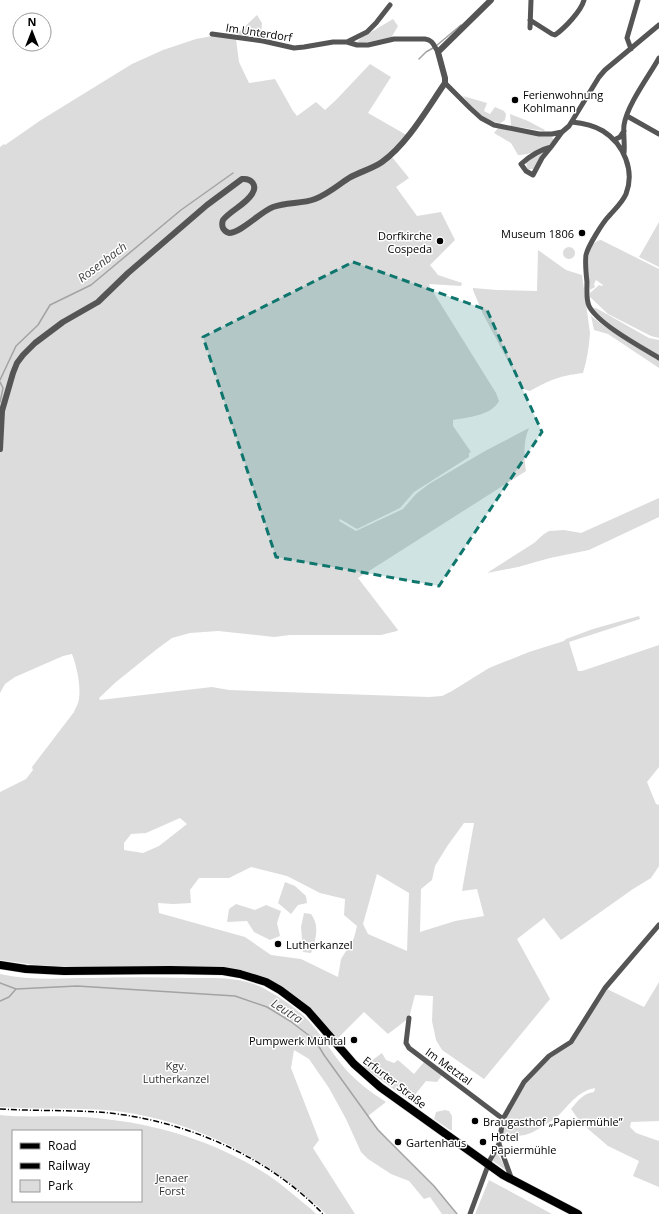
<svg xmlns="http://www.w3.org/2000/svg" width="659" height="1214" font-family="'Open Sans',sans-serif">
<rect width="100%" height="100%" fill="#fff"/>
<path fill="#dcdcdc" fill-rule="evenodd" d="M257,15L262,23L261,36C255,39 244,38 237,34Z
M393,19L398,26L391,38L362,43L357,42L361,38Z
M212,36L236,39L239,62L249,83L275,79L293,111L297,116L316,102L325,110L336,100L370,64L391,77L368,113L410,137L392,157L409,178L396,187L417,216L441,212L455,240L430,265L438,275L462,283L461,286L429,284L430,287L496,393L499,401C491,416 468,417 453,420V426L471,452L469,453V457L414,492L400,508L357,529L340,519L339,521L356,531L403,509L416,494L429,484L485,451L529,428C523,441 524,458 526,471L358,578L398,630L397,631L381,635H290L274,637L218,631L190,633L172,638L157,649L116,682L99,698L100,700L212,687L229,690L429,697L442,696L452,691L489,668L529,652L564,641L566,639L593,629L639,616L640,619L569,642L578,671H582L659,645V767L647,782L656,804L659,805V866L651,878L633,889L561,940L544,918L517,939L550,999L484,1079L442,1050L436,1040L432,1021L433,996L415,995L409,1018L388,1034L364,1012L336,1040L319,1020L253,975L73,967L36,965L0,960V792L26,779L33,770L32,767L74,712C75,709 77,706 78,703C82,691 77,666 72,654L63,656L15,677L5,684L0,693V147L4,144L5,145L41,120L132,64L163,50L196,39ZM180,818L187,824L159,846L143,853L124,850V843L131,834L146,833ZM464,823H474L462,891L477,889L484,916L455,921L420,932L421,889L432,880L435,866L448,845ZM251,867L287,876L320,893L345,899L344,915L357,926L354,938L341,959L338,977L301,959L271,955L245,937L159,913L158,903L173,904L191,903L190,890L199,878H229ZM377,874L409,893L407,951L368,934L363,924Z
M463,96L487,103L484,111L490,114L495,107L504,111L506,114L505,120L501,123C486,122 471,107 463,96Z
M510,114L528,121L545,130L544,131L511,126Z
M498,128L551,136L554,140C547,149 529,155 518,155L511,143L494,133Z
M546,151L533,169H528L527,167L526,162L531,156Z
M659,222V267L639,257Z
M601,240L659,269V338L651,336L608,314L590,297V293L599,285L602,286L603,285L596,280L594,284L595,287L590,290C589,278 583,242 601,240Z
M563 253a6 6 0 1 1 12 0a6 6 0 1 1-12 0Z
M538,250L566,270L582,275L590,333C589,347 587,360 583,373C559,376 550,380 530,391L523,389L483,314L473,290V288L497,290L537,291Z
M594,308H596L649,338L659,340V356L607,324L593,310Z
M591,316L604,326L659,360V368L608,334L594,330Z
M659,498V517L589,550L550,558L518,567L487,573L534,543L544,534L549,531L564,530L581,533Z
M285,882L295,886L306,896L307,903L298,905L291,914L278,903Z
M236,904L255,910L266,905L281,911L277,923L280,936L270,940L254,932L247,921L227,922L229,909Z
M304,913L311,914C320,926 316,939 311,953L303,952L301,927Z
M0,974C30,981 61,978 91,978C123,977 156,977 188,978C214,978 242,976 265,989C283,999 300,1010 313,1026C326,1041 335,1058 348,1072C360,1084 372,1093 386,1102L368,1116C394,1151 432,1177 456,1214H442L430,1197L424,1199L409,1181L391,1174L368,1159L361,1152L346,1119L329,1088L309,1059L294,1050L291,1068L319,1140L313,1148L355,1214H326C315,1203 303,1194 291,1184C240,1145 180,1119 116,1111C77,1107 39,1110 0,1107Z
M659,982V1121L631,1122L630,1127L636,1133L659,1141V1187L633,1176L639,1161L608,1146L581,1123L571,1109C578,1101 583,1093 594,1092L595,1088C578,1091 570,1104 558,1116C555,1119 550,1122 546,1124C530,1135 521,1139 502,1133L503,1119L537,1067L571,1042L605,988L644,1007Z
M382,1053L386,1060L394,1063L398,1060L414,1074L424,1062L442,1075L437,1082L426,1081L410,1101L363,1067Z
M445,1110L449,1111L452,1116V1130H450L434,1119L436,1112Z
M0,1115C27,1118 55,1115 82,1117C148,1121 212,1139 268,1175C283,1185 297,1198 311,1209L316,1214H0ZM13,1131H141V1201H13Z
M497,1152L507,1171L493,1161Z
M489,1180L552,1214H475Z"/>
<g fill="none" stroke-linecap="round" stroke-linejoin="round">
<path stroke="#a3a3a3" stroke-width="1.5" d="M436,46L461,25
M419,59L426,52L433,48
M0,380L16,346L38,325L50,305L91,285L181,210L233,173
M0,382L3,388L0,402
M0,983L16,989L77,986L235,996L267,1007L290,1021L315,1040L324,1055L378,1130L434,1186L457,1214
M0,1001L9,997L16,989"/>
<g stroke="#dbdbdb" stroke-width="9">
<path id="primary" d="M0,965L26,969L64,971L170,970L223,971L240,974L266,982L280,990L308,1011L354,1064L380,1087L503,1175L578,1214"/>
</g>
<path stroke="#555" stroke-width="5" d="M530,20L552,34L555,35C565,28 581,11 584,0
M530,28L531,0
M212,34L263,41L294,48L304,47L333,42H347L357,45H368L394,39H425C433,40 434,46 438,52
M347,42L367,32L376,23L390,5
M631,49L627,38L638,0
M445,83L470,108L481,118L494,125L539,134H552L562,132L569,126L599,77L605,70L659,25
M627,116L659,134
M572,122C583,123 593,125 603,131C624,144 635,171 626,194C622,203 615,209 609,216C603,222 588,246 586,255C585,263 586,273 587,282C587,289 586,300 589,306C598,324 641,347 659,358
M614,140L620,137L624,131
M551,147L542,158L533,175L526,171L521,164C530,156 539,150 551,147L562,132
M624,153C625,144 623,134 624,125C627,105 649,76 659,58
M409,1018L406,1043L409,1048L503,1119
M499,1144L512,1180
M470,1214L490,1160L499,1144L503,1119L524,1082L549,1056L571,1042L605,988L659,925"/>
<path stroke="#555" stroke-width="6" d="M0,449L2,411L13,373L17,363L23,355L35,343L63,322L98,302L128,273L207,205L242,179C251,178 258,185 252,194C245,205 231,210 223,220C221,226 223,231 229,233C241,233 260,212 273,207C287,202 302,204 315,199C328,194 338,185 349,178C359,172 372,169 382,162C408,143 427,109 445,83V78L438,52L491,0"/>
<use href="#primary" stroke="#000" stroke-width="8"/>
<path stroke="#000" stroke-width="1.5" stroke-dasharray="6 2 1 2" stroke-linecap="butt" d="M0,1109C32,1111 65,1110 98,1112C179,1118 266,1154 323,1214"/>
</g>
<path fill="#0f766e" fill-opacity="0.2" stroke="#0f766e" stroke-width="3" stroke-dasharray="8 5" stroke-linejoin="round" d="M353,262L487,310L542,432L439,586L276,557L203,337Z"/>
<g fill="#000" stroke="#fff" stroke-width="1.5">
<circle cx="515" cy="100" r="4"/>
<circle cx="582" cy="233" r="4"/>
<circle cx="440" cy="241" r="4"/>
<circle cx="278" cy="944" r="4"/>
<circle cx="354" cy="1040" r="4"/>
<circle cx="475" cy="1121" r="4"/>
<circle cx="398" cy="1142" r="4"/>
<circle cx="483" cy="1142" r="4"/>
</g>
<g text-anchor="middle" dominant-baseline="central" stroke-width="3" stroke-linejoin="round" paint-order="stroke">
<g font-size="11" fill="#000" stroke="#fff">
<text transform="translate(259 32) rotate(9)">Im Unterdorf</text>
<text transform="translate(449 1066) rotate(36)">Im Metztal</text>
<text transform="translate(395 1082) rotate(38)">Erfurter Straße</text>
</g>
<g font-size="11" fill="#000" stroke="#fff" text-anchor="start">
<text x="523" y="94">Ferienwohnung<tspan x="523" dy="13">Kohlmann</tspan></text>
<text x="574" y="233" text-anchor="end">Museum 1806</text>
<text x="432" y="235" text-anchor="end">Dorfkirche<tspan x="432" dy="13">Cospeda</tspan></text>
<text x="286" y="944">Lutherkanzel</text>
<text x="346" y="1040" text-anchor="end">Pumpwerk Mühltal</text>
<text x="483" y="1121">Braugasthof „Papiermühle”</text>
<text x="491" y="1136">Hotel<tspan x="491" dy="13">Papiermühle</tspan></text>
<text x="406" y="1142">Gartenhaus</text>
</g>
<g font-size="11" fill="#333" stroke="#fff">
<text x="176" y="1065">Kgv.<tspan x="176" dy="13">Lutherkanzel</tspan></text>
<text x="172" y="1177">Jenaer<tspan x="172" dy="13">Forst</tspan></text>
</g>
<g font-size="12" font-style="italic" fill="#444" stroke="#fff">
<text transform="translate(102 262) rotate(-37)">Rosenbach</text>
<text transform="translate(287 1011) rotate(33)">Leutra</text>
</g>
</g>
<rect x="12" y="1130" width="130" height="72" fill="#ffffff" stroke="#999999"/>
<rect x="20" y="1143" width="20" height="6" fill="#000000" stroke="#999999"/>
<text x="48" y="1150" font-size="12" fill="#000000">Road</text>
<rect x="20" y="1163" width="20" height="6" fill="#000000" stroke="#999999"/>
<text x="48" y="1170" font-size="12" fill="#000000">Railway</text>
<rect x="20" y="1180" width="20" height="12" fill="#dcdcdc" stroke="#999999"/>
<text x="48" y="1190" font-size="12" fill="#000000">Park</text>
<g transform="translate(32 32)"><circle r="19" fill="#ffffff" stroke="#999999"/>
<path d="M0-3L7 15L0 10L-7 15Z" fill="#000000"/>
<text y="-6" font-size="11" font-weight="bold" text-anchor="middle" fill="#000000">N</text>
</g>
</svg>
